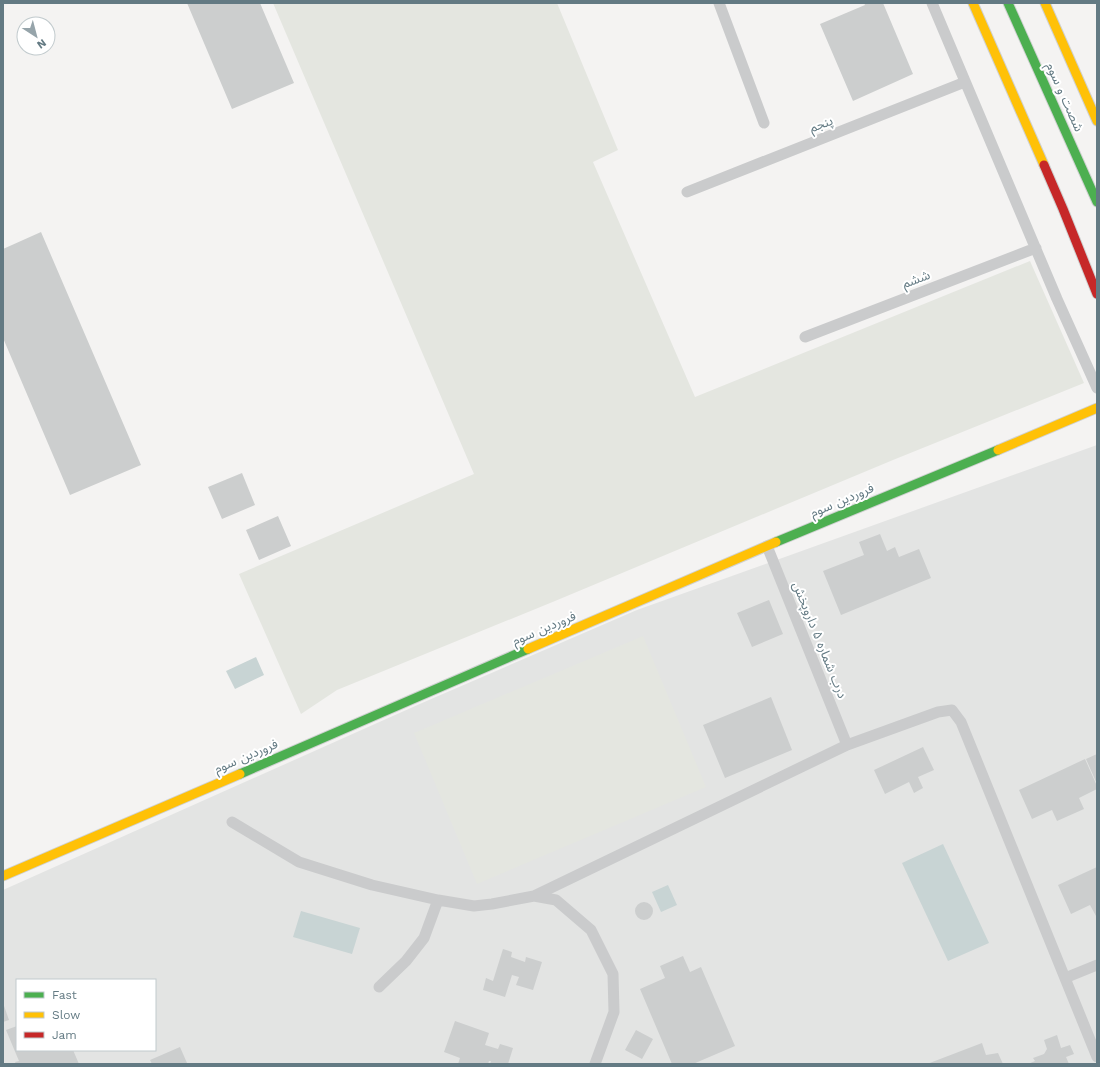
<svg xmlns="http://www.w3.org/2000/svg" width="1100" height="1067" font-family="'Work Sans','Noto Sans Arabic',sans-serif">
<rect width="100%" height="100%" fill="#f4f3f2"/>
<path fill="#e3e4e3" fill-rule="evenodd" d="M1097,445V1064H3V890L422,703L637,610ZM17,980H155V1050H17Z"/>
<path fill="#e4e6e0" d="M273,3H557L618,150L593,162L695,397L1030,261L1084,383L893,460L555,601L337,690L301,714L239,574L474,474Z
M643,636L706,787L477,884L414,733Z"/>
<path fill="#c8d4d4" d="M256,657L264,675L235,689L226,671Z
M943,844L989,943L948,961L902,863Z
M668,885L677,905L661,912L652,892Z
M301,911L360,928L352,954L293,937Z"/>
<path fill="#cccece" d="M187,3H260L294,83L232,109Z
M864,3H883L913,74L853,101L820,24L865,5Z
M41,232L141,465L70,495L3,338V249Z
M242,473L255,505L222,519L208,487Z
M278,516L291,546L259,560L246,530Z
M880,534L887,551L895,547L899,557L919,549L931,578L841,615L823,571L864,555L859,542Z
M769,600L783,634L752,647L737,613Z
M771,697L792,750L725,778L703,725Z
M923,747L934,770L918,777L923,788L914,793L909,782L885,794L874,770Z
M1097,754V784L1086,759Z
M1085,759L1097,786V789L1079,798L1084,809L1057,821L1052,810L1032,819L1019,790Z
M1097,867V916H1096L1090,905L1071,914L1058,885Z
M635 911a9 9 0 1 1 18 0a9 9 0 1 1-18 0Z
M503,949L512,952L511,957L525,962L526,957L542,962L533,990L516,985L519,977L512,975L505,997L483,990L486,978L493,981Z
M683,956L690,972L701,967L735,1046L693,1064H672L640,989L665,978L660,966Z
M3,1003L9,1020L3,1022Z
M455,1021L489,1033L485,1045L498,1049L500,1044L513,1048L508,1064H490L491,1061H489L488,1064H458L460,1058L444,1052Z
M17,1026V1050H73L79,1064H16L15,1062L19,1061L6,1030Z
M636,1030L653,1039L642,1059L625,1050Z
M1057,1035L1061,1048L1070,1045L1074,1054L1066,1057L1069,1064H1028L1035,1061L1033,1058L1044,1054L1047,1049L1044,1040Z
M982,1043L986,1055L998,1053L1003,1064H927Z
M180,1047L187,1063L183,1064H152L150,1060Z"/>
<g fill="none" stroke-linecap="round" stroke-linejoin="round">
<g stroke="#cfd1d1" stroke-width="11">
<path id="fast" d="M1008,3L1097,202
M776,542L998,450
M240,774L528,649"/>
</g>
<g stroke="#cfd1d1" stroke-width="11">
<path id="slow" d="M973,3L1044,165
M1045,3L1097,121
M998,450L1097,408
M528,649L776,542
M3,876L240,774"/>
</g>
<g stroke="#cfd1d1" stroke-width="11">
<path id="jam" d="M1044,165L1063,209L1097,294"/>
</g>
<path stroke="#cacbcc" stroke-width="11" d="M719,3L764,123
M932,3L1057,299L1097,388
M687,192L965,82
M805,337L1036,248
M767,546L847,745
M232,822L299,862L372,885L438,900L474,906L492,904L534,896L556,900L591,930L613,974L614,1012L595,1064
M534,896L847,745L938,712L952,710L961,722L1097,1057
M1065,978L1097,965
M379,987L406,961L424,938L438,900"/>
<use href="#fast" stroke="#4caf50" stroke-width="9"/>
<use href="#slow" stroke="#ffc107" stroke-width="9"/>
<use href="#jam" stroke="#c62828" stroke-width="9"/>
</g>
<g text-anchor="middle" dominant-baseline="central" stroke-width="4" stroke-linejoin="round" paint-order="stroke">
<g font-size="13" fill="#637a83" stroke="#fff">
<text transform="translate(1065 97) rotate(66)">شصت و سوم</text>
<text transform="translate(821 124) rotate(-21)">پنجم</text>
<text transform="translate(916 279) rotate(-21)">ششم</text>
<text transform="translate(842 500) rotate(-23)">فروردین سوم</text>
<text transform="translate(544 628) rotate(-23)">فروردین سوم</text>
<text transform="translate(820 640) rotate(68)">درب شماره ۵ داروپخش</text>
<text transform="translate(246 756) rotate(-23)">فروردین سوم</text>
</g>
</g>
<rect width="1100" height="1067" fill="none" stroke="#637a83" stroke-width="8"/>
<rect x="16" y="979" width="140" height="72" fill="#ffffff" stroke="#c1cacd"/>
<rect x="24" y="992" width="20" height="6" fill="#4caf50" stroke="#c1cacd"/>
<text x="52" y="999" font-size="12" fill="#637a83">Fast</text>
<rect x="24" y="1012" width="20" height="6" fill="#ffc107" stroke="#c1cacd"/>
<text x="52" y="1019" font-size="12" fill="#637a83">Slow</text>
<rect x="24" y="1032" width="20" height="6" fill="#c62828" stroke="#c1cacd"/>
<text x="52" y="1039" font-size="12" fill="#637a83">Jam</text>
<g transform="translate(36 36) rotate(144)"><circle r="19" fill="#ffffff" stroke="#c1cacd"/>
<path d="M0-3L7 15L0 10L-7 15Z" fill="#96a4aa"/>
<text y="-6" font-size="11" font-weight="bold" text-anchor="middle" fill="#637a83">N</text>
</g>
</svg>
